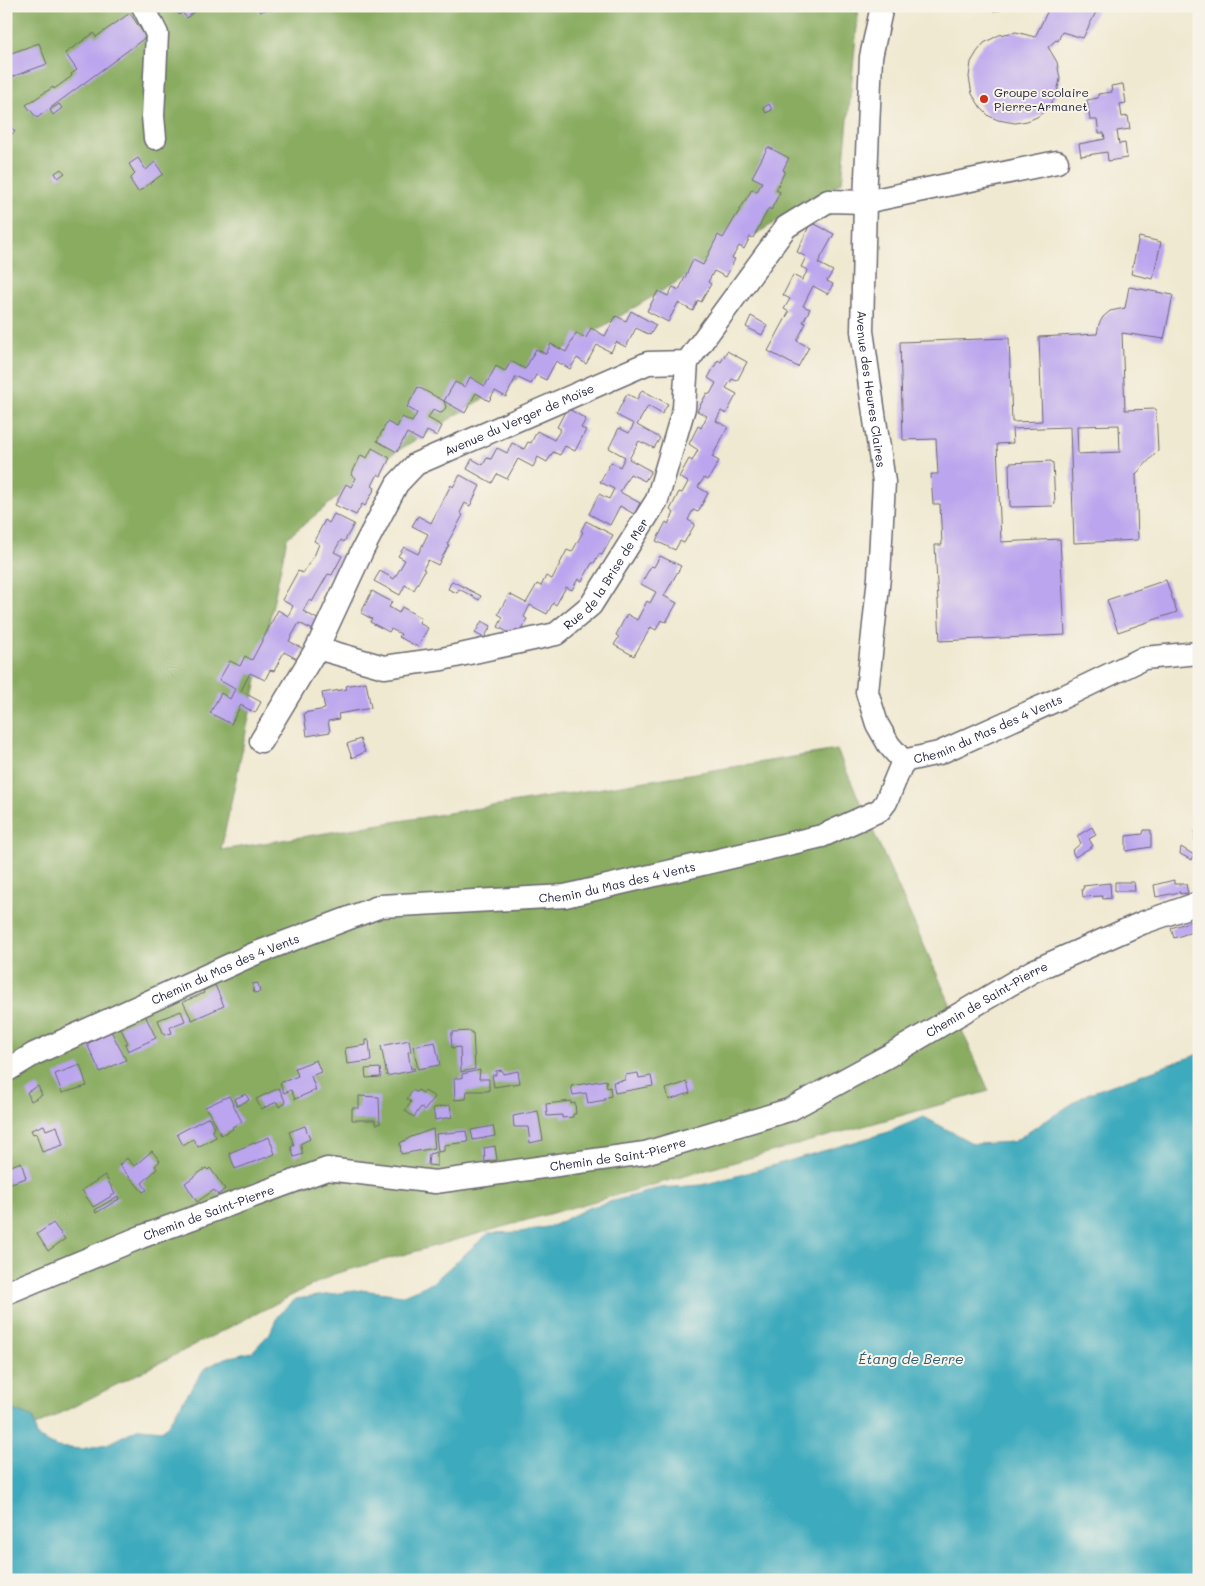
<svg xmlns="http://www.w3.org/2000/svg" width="1205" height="1586" font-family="Mali,sans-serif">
<rect width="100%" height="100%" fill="#f7f3e8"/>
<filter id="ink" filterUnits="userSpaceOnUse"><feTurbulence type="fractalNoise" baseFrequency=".02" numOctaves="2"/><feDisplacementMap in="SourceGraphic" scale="10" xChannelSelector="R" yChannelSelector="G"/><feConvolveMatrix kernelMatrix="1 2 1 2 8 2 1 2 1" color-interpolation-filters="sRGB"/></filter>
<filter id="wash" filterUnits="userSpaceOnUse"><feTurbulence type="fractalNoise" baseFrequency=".0096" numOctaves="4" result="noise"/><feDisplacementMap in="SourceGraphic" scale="20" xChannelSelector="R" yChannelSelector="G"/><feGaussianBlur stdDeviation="1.12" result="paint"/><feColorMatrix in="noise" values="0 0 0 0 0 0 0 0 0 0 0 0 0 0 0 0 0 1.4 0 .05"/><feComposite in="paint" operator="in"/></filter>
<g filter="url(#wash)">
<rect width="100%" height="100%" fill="#f0e9d1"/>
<path fill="#89ac61" stroke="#56674e" d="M6,6H859L842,182L387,457L287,538L221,850L837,750L989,1091L334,1274L6,1441Z"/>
<path fill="#3eaabd" stroke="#30667c" d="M1199,1054V1580H6V1409L8,1408L33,1418L37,1437L57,1447L82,1449L107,1444L139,1428L164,1430L204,1369L225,1358L252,1352L270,1333L278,1315L296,1299L361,1290L403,1295L432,1283L489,1233L520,1232L552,1226L588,1208L660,1188L702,1185L733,1177L885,1133L924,1117L974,1144L1013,1142L1087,1094Z"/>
<g id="blocks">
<path fill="#bba5ee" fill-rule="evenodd" d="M176,6H195L197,9L187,18L182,12L179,15L174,8Z
M256,6H279L271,11L269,8L260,12Z
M985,6H1004L1001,10L994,11Z
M1050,6H1099L1083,38L1062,32L1058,41L1056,40L1048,47L1057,62L1060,79L1056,96L1046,110L1037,117L1027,121L1015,123L998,120L989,116L981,108L972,94L969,77L971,62L977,52L984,43L999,35L1016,32L1035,37Z
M130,13L146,37L37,118L26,105L53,87L54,89L72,76L71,74L77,70L65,53L94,33L96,37Z
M39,43L47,64L6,79V55Z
M1123,84L1126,103L1120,104L1122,117L1128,116L1130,129L1117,131L1119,144L1125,143L1127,158L1108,161L1107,152L1081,156L1079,144L1105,139L1104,133H1099L1097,120H1090L1087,100L1098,98V94L1112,92L1111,86Z
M59,104L62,108L53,115L50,110Z
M769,104L772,110L766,113L763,108Z
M6,120L15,132L6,137Z
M768,147L789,158L783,170L785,171L776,190L780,192L771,210L769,208L753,238L750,237L744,249L739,246L732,258L735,259L726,277L714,271L708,282L711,284L701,302L698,300L693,311L678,303L668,322L647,311L658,291L668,296L673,287L679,290L693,260L703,265L718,235L723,238L752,189L757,192L762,182L752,177Z
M138,158L146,170L155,162L163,174L138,192L131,181V178L135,174L129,164Z
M61,169L65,173L58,178L55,173Z
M811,222L834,234L818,263L833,271L827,281L833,284L828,294L813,286L803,306L810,309L803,322L806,323L797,341L809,347L798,367L768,351L789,312L784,309L790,299L783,295L793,275L802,280L808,270L801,267L806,257L797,252Z
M1139,237L1161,242L1153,279L1131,274Z
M1129,287L1173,295L1164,339L1122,333L1125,410L1156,409L1158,451L1136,474L1138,540L1074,543L1070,427L1012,429L1013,443L997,444L1001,542L1060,539L1065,635L940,641L935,545H942L940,504H933L931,474H938L936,439L903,440L900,342L1009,338L1012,422L1042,421L1039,337L1097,334L1099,324L1103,317L1110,311L1125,308ZM1119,425L1120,452L1078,454L1077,426Z
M631,311L656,325L650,335L636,328L626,347L616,342L611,352L597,345L586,364L577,358L570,369L556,361L546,380L536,375L531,384L516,377L506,397L495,391L489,401L476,393L465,413L444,401L446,407L443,412L440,413L433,410L428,418L442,426L437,436L427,431L422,441L407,433L397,452L377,441L387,422L397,427L402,417L412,422L417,413L407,407L418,387L444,401L455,382L465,387L470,377L485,386L496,366L505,371L511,361L525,369L536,349L546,354L551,344L566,352L576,333L586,338L591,328L605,336L616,316L626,321Z
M751,316L767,325L762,335L746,327Z
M727,351L747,362L737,381L732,379L726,388L737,394L726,414L721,411L716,421L728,427L712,457L719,461L708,480L704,478L698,487L708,493L698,512L693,510L688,520L695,524L684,543L680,541L675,550L656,541L666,522L668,524L674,513L670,510L679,492L682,493L688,482L679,477L689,459L692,461L698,450L689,444L698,426L701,428L707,416L697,411L707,393L710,394L716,383L708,378L718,360L721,362Z
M642,390L668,404L662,414L648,406L637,425L660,438L654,448L639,441L629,459L651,471L645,481L630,474L620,492L640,503L634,514L620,506L610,525L589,514L599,494L609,499L614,489L600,482L611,462L620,467L625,457L609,448L619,428L629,433L634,424L616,415L627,394L637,399Z
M567,408L586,419L581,428L586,430L575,451L565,446L560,455L553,452L547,462L538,457L533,467L518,459L507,479L497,474L492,483L467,469L472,459L483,465L487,458L491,459L497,448L507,453L512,443L524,449L528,442L531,443L537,431L554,440L561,429L557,427Z
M372,448L390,458L381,476L378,474L372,486L375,488L365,506L362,504L356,515L335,505L346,484L351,487L356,478L351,475L361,455L367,458Z
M1051,461L1053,463L1055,504L1053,506L1012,507L1010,506L1009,464H1010V463Z
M460,475L480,486L470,506L465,503L460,513L463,515L447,544L449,545L438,565L428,560L423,569L425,570L414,590L405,585L400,595L374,581L380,571L394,579L405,560L398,556L404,547L418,554L428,534L412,526L418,516L431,523L451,485L453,487Z
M334,514L354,524L344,542L341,540L334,552L342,556L332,575L328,574L312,602L309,600L303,611L319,620L313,630L299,623L289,641L303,649L297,659L284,652L274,671L270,670L265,680L250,673L241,691L261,702L255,713L241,705L231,724L210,713L221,693L230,699L235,689L219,680L230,661L240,666L245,656L252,660L278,610L288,616L293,606L282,600L298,571L303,573L315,554L319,544L314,541L325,520L329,523Z
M586,521L613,535L602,555L599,554L594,563H592L582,581L578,579L572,590L566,587L556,605L553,603L547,614L530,605L524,617L527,619L517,637L498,627L503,617L498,614L509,594L526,603L537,584L541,586L546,576L552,579L567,550L572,552L583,532L581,531Z
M660,556L681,566L664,596L677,603L666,622L661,620L656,630L651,627L634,656L614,645L619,637L616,635L627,614L637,620L647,601L650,603L656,592L641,584L651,566L654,567Z
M1166,580L1177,612L1118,632L1107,600Z
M452,581L481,596L479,600L459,589L457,593L448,589Z
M372,591L392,602L389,607L399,613L402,607L421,618L419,623L428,628L418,647L399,637L401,634L391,629L389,632L370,622L372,619L361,613Z
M482,621L491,626L484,638L475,633Z
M366,682L371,708L338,714L339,719L328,721L330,732L307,736L304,713L325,709L322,693L347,689L346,686Z
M360,739L365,752L352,758L347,744Z
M1092,827L1096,835L1089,839L1093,846L1075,857L1072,851L1081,843L1077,836Z
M1144,830H1151V847L1126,851V836L1143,834Z
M1195,831H1199V841H1195Z
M1181,847L1194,855L1192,860L1180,854Z
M1174,880V884H1186L1188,893L1180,894V892L1156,897L1154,885Z
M1115,882H1134L1135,891H1115Z
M1110,883L1111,898L1103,899L1102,896L1083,897L1082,889L1084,888L1083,886Z
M1195,920L1198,930L1174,938L1171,928Z
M258,983L260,992L254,993L252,984Z
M215,985L224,1006L192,1020L183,1002L204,993L203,991Z
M181,1011L185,1021L170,1027L172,1033L164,1035L158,1020Z
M145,1015L156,1038L128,1051L125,1044L128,1043L120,1027Z
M111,1031L126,1060L100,1072L87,1044Z
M471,1031V1033H473L475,1069L461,1072L460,1047L452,1048L451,1035H452V1032Z
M366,1040H369L371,1061L347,1064L345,1048L366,1045Z
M409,1040L411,1051L408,1052L411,1069L414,1068L415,1070L387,1076L381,1046Z
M435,1042L440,1065L418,1069L413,1046Z
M316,1060L321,1072L311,1076L316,1090L295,1099L291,1090L284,1093L280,1083L298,1076L295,1068Z
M80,1065L87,1086L62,1093L55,1074Z
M380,1068L381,1077L366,1078L365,1069Z
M480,1070L479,1079H489V1091H467L466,1099L455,1100L454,1078H462V1074Z
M502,1070L503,1074L518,1071L520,1083L494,1087L492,1075H496V1071Z
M638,1073L639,1078L651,1076L653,1086L615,1093L613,1082L625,1080V1075Z
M606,1080L607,1088L610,1087L611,1096L605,1098V1100L588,1103L586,1093L573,1095L571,1086Z
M687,1082L690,1093L669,1100L666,1089Z
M38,1086L42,1095L31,1101L27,1092Z
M279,1088L286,1103L279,1107L277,1102L261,1109L256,1099Z
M412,1090L416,1092L418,1090L423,1093L425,1091L435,1097L425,1110L421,1107L414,1117L405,1111L411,1102L407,1099Z
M246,1094L249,1100L237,1106L234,1099Z
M229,1096L242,1122L232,1127L233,1129L221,1135L209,1111H207L205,1107Z
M359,1096L379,1097L380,1124H376L375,1120H352V1108H359Z
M571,1101V1104L575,1103L576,1114H573V1117L562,1118V1115L547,1116L546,1104Z
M450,1105L452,1117L435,1120L433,1108Z
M538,1111L543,1140L530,1143L528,1127H514L513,1116Z
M209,1117L214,1128L212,1130L216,1137L198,1147L193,1139L183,1145L177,1134Z
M44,1125L46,1130L57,1126L63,1145L42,1152L36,1133L33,1134L31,1130Z
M305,1126L310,1139L300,1144L303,1154L294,1157L291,1147L294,1145L289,1132Z
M493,1126L495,1136L473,1140L471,1130Z
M433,1129L435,1148L401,1154L400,1143L411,1137Z
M466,1131L468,1142L444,1145V1151L438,1152L436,1134Z
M269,1137L275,1154L235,1169L229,1153Z
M495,1146L497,1160L485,1162L484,1148Z
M152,1151L160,1161L155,1166L157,1169L142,1183L147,1190L143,1192L119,1165L127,1158L134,1166Z
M437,1152V1166L428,1165L429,1154Z
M21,1162L26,1178L8,1184L6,1168Z
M206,1168L208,1170L210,1168L225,1189L218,1195L214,1190L197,1202L185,1183Z
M105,1175L115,1194L93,1207L82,1190Z
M118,1196L119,1199L96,1213L95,1210Z
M53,1223L65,1239L48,1251L37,1234Z"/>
</g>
</g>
<g filter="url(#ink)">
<use href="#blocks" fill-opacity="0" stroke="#6a6870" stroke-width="1"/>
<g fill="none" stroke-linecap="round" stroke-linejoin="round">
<g stroke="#6a6870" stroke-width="25">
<g id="minor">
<path d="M143,6L157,34L153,116L155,138"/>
<path id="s1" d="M882,6L871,57L865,202L862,331L884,482L879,577L867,692L877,724L889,745L903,761"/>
<path id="s2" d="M317,648L384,667L442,659L556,634L591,605L657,500L684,408L687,362"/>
<path id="s3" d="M261,741L317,648L362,551L397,484L416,464L648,363L687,362L786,227L828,201L865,202L1057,162"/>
<path id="s4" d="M903,761L939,753L1063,697L1144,658L1199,653"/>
<path id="s5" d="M6,1071L34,1054L254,954L381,906L565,896L822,836L880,810L886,802L903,761"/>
<path id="s6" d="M6,1293L141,1237L327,1169L435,1182L645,1153L789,1110L890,1055L1033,971L1142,923L1199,903"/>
</g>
</g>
<use href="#minor" stroke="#fff" stroke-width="22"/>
</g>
</g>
<circle fill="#c8321e" stroke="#f7f3e8" stroke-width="2" cx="984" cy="99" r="5"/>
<g text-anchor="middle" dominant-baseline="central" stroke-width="4" stroke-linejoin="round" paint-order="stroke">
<g font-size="12" fill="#22223b" stroke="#f7f3e8" text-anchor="start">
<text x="994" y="92">Groupe scolaire<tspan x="994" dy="14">Pierre-Armanet</tspan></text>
</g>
<g font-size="12" fill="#22223b" stroke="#f7f3e8">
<text stroke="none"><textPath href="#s1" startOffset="385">Avenue des Heures Claires</textPath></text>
<text stroke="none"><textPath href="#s3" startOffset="431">Avenue du Verger de Moïse</textPath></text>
<text stroke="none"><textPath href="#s2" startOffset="324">Rue de la Brise de Mer</textPath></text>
<text stroke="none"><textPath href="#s4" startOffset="91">Chemin du Mas des 4 Vents</textPath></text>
<text stroke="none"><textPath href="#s5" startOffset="648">Chemin du Mas des 4 Vents</textPath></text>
<text stroke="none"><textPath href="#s5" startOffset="242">Chemin du Mas des 4 Vents</textPath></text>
<text stroke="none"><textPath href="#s6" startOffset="1042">Chemin de Saint-Pierre</textPath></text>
<text stroke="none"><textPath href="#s6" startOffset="638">Chemin de Saint-Pierre</textPath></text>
<text stroke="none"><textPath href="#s6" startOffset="218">Chemin de Saint-Pierre</textPath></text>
</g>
<g font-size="14" font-style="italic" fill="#2d586f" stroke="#f7f3e8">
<text x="911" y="1358">Étang de Berre</text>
</g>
</g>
<rect width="1205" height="1586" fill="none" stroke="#f7f3e8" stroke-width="25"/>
</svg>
